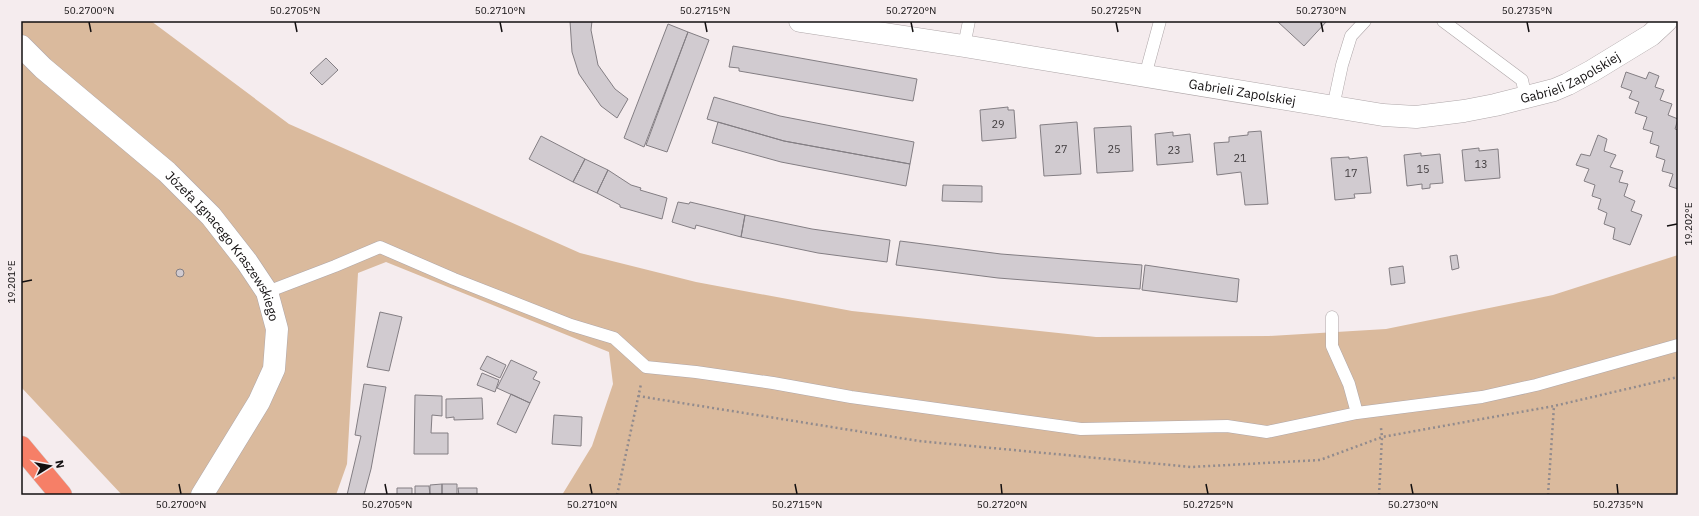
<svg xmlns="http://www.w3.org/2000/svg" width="1699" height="516" font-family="'IBM Plex Sans',sans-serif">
<rect width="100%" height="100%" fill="#f5ecee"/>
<path fill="#daba9d" d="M21,21H151L289,124L580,253L696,282L852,311L1096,337L1269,336L1386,329L1553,295L1678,255V495H562L592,446L613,384L609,352L386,262L358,273L347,464L336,495H122L21,387Z"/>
<path fill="#d1cbd0" stroke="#837e83" d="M570,21H592L591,30L598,65L615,89L628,99L617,118L601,106L579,74L572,52Z
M1277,21H1327L1304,46Z
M668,24L688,32L644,147L624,138Z
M688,32L709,40L667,152L646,145Z
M733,46L917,79L913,101L739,71V68L729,67Z
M326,58L338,70L322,85L310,73Z
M1626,72L1646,79L1649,72L1659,76L1655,87L1664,90L1660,100L1672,104L1668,115L1678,119L1675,129L1678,130V189L1669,186L1673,174L1662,171L1665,160L1656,157L1659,146L1650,143L1653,132L1643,129L1647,117L1635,113L1639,102L1629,98L1632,91L1621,87Z
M714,97L780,116L914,142L910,164L784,141L707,119Z
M1008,107V110H1014L1016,138L982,141L980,110Z
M718,122L784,141L910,164L906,186L781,162L712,143Z
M1077,122L1081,174L1044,176L1040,125Z
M1131,126L1133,171L1097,173L1094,128Z
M1261,131L1268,204L1245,205L1241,172L1217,175L1214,143L1229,142V137L1248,135V132Z
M1173,132V136L1190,134L1193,162L1157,165L1155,134Z
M1598,135L1607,139L1604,151L1616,155L1610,167L1623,171L1619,182L1628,184L1624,196L1635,201L1631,211L1642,215L1630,245L1613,239L1615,228L1604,224L1607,213L1598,209L1601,199L1592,196L1595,185L1584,181L1589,169L1576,165L1581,154L1590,156Z
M541,136L585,159L573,182L529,159Z
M1479,148V151L1498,149L1500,178L1465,181L1462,150Z
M1421,153V156L1440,154L1443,183L1430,184V188L1422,189V184L1407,186L1404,155Z
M1349,157V159L1367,157L1371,193L1354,194L1355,198L1335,200L1331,158Z
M585,159L608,170L597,193L573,182Z
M608,170L631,185L641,188L640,190L667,198L662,219L620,207V205L597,193Z
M943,185L982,186V202L942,201Z
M678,202L689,204L690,202L745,215L741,237L696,225L695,229L672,222Z
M745,215L812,229L890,240L887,262L818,253L741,237Z
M900,241L1001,254L1142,265L1140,289L998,278L896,265Z
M1457,255L1459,268L1452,270L1450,256Z
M1145,265L1239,279L1237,302L1142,290Z
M1403,266L1405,283L1391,285L1389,268Z
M176 273a4 4 0 1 1 8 0a4 4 0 1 1-8 0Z
M380,312L402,317L389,371L367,367Z
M487,356L506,365L500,378L480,369Z
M511,360L537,372L533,379L540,382L530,403L497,388Z
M482,373L499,380L495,392L477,385Z
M364,384L386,387L371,469L364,495H347L361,436L355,435Z
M511,394L530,403L516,433L497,424Z
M415,395L442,396V416L432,415L431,433H448V454H414Z
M482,398L483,419L454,420V417L446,418V399Z
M554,415L582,417L581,446L552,444Z
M442,484V495H430V485Z
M442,484H457V495H442Z
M415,486H429L430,495H415Z
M397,488H412V495H397Z
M458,488H477V495H459Z"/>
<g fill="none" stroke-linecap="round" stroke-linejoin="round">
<g stroke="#afa7a9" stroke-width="13">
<path id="service" d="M1443,21L1522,80L1526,98
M964,46L969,21
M1145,76L1160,21
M1333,107L1342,65L1351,36L1365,21
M267,292L335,266L380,247L454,279L571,325L614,338L646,367L696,372L773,383L851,397L1081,429L1227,426L1267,432L1357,413L1482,397L1536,385L1678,345
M1332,317V346L1349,384L1357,413"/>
</g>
<g stroke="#afa7a9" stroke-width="23">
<g id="minor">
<path id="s1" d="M800,21L964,46L1383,115L1416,117L1464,111L1495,105L1554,90L1568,84L1592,71L1651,35L1666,21"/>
<path id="s2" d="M21,46L43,68L167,172L211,216L247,262L267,292L277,329L274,369L259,402L202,495"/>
</g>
</g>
<g stroke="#cbcaca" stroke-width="23">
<path id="motorway" d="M21,447L61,495"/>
</g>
<path stroke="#928b8d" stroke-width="2.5" stroke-dasharray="2 3" stroke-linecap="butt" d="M638,396L919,441L1191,467L1320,460L1382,437L1554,406L1678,377
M617,495L641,384
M1379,495L1382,437L1381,428
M1548,495L1554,406"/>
<use href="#service" stroke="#fff" stroke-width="12"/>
<use href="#minor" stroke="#fff" stroke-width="22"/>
<use href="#motorway" stroke="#f67f67" stroke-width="22"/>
</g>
<path fill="none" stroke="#120f10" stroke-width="1.5" d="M89,22L91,32M295,22L297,32M500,22L502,32M705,22L707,32M911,22L913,32M1116,22L1118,32M1321,22L1323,32M1527,22L1529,32M1667,226L1677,224M22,282L32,280M179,484L181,494M385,484L387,494M590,484L592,494M795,484L797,494M1001,484L1002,494M1206,484L1208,494M1411,484L1413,494M1617,484L1618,494"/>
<g text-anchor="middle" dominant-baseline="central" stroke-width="4" stroke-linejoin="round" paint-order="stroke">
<g font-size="11" fill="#423e40">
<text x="998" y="124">29</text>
<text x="1061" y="149">27</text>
<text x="1114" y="149">25</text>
<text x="1174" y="150">23</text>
<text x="1240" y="158">21</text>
<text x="1481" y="164">13</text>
<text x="1423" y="169">15</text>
<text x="1351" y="173">17</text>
</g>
<g font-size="13" fill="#120f10" stroke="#f5ecee">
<text stroke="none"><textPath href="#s1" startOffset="784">Gabrieli Zapolskiej</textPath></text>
<text stroke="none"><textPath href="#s1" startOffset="448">Gabrieli Zapolskiej</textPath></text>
<text stroke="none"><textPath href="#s2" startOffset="287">Józefa Ignacego Kraszewskiego</textPath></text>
</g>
</g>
<rect width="1699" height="516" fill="none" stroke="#f5ecee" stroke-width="44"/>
<g transform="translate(50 466) rotate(79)" stroke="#f5ecee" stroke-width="3" paint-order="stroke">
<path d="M0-3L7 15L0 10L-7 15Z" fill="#120f10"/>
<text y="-6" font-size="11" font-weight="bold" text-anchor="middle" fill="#120f10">N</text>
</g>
<rect x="22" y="22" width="1655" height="472" fill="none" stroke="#120f10" stroke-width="1.5"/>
<g font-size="10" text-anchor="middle" fill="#120f10">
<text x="89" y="14">50.2700°N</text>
<text x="295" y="14">50.2705°N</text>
<text x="500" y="14">50.2710°N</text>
<text x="705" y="14">50.2715°N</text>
<text x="911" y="14">50.2720°N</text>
<text x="1116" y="14">50.2725°N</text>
<text x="1321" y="14">50.2730°N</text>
<text x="1527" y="14">50.2735°N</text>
<text transform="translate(1688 224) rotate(-90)" y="4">19.202°E</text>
<text transform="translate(11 282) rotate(-90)" y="4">19.201°E</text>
<text x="181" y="508">50.2700°N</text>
<text x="387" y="508">50.2705°N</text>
<text x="592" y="508">50.2710°N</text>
<text x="797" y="508">50.2715°N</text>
<text x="1002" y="508">50.2720°N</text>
<text x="1208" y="508">50.2725°N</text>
<text x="1413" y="508">50.2730°N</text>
<text x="1618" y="508">50.2735°N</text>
</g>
</svg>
